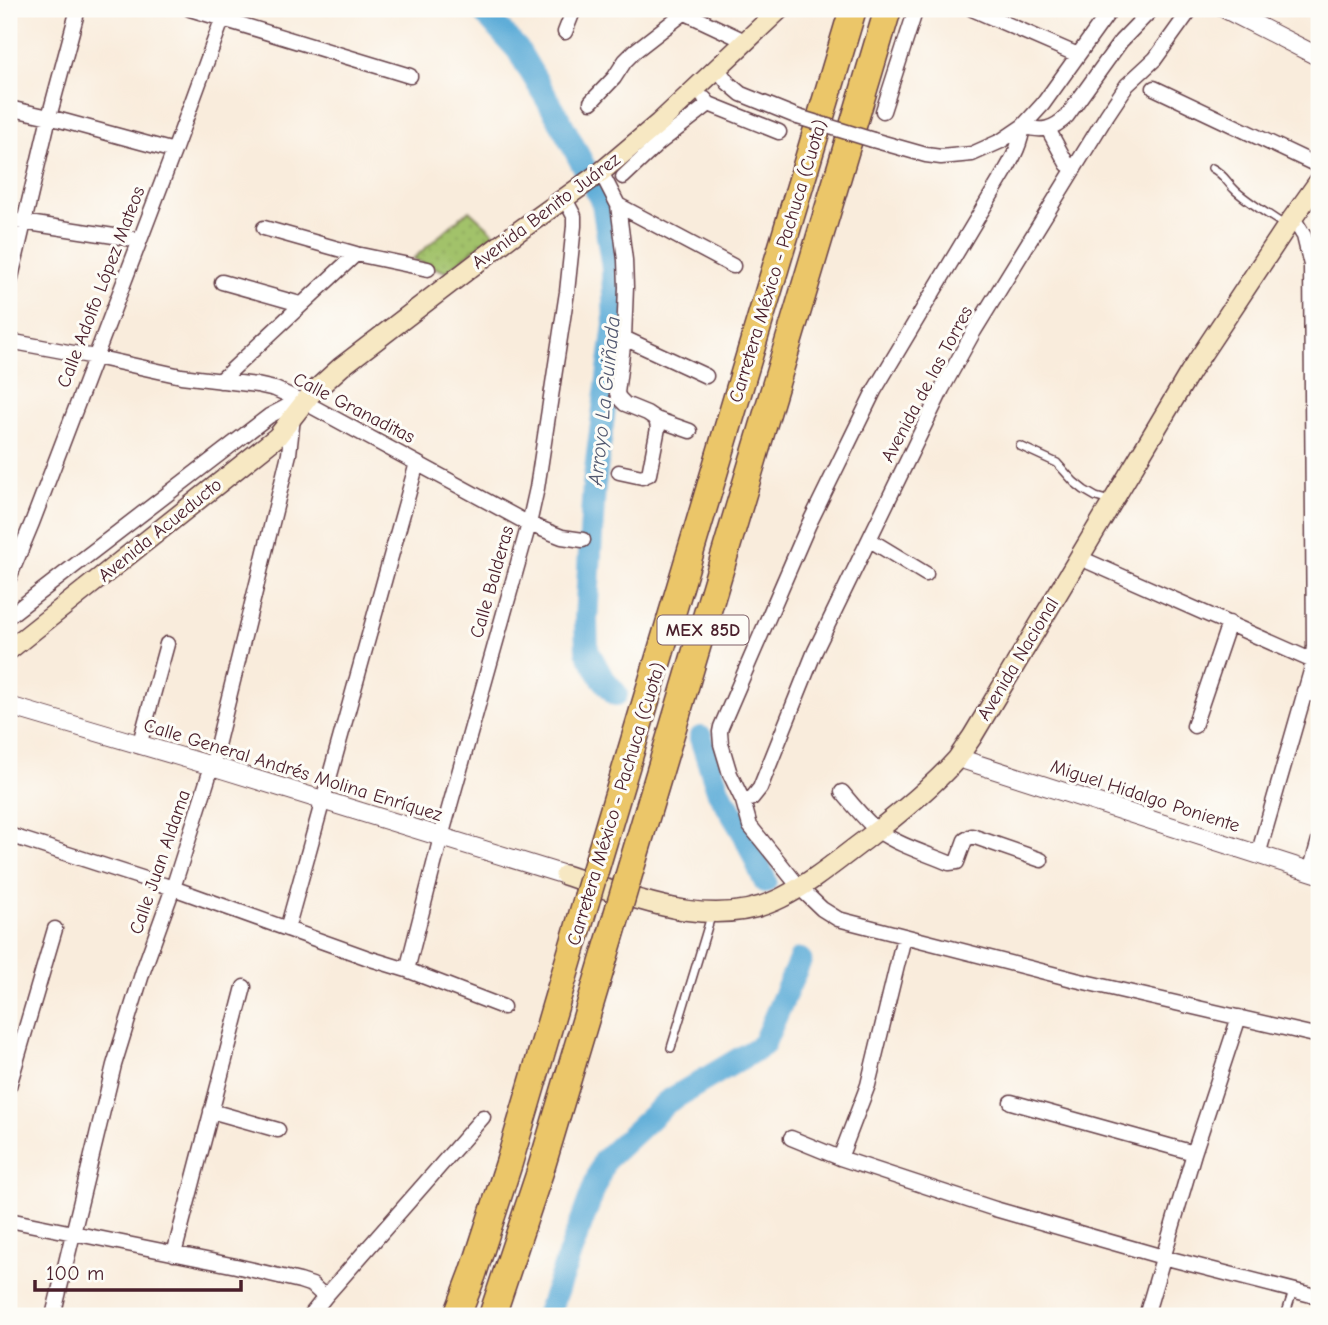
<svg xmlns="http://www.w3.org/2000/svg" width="1328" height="1325" font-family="'Comic Neue',sans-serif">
<defs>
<pattern id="park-dots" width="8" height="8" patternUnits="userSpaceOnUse" patternTransform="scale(1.75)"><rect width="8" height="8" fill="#a2c26b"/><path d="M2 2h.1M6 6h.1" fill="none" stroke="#8da65d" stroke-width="1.8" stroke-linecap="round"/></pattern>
</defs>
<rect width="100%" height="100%" fill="#fdfcf7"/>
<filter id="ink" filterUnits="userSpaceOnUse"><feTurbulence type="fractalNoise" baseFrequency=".0143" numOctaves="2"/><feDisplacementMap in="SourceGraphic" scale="14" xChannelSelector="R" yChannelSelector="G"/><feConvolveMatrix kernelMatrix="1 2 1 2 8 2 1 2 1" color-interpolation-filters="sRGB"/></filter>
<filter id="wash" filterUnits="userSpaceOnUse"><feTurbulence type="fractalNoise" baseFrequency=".00686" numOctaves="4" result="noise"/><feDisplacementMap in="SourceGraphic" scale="28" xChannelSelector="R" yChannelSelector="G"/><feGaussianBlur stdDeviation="1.57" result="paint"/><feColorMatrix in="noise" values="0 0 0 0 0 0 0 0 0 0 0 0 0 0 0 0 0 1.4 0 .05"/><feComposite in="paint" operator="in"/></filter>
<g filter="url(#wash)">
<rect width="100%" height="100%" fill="#f9ecdc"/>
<path fill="url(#park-dots)" stroke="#76704b" stroke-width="2" d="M469,210L494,233L446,272L413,259Z"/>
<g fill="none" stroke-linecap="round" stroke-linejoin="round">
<path stroke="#5eadd8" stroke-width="24" d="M481,9L518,50L560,121L603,203L613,268L615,325L594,485L586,620L587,650L601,676L616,694
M701,738L718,790L745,835L765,881
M547,1316L604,1161L667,1102L763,1045L800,960"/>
</g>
</g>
<g filter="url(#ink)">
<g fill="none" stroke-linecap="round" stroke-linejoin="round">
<g stroke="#643e46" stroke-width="10">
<path id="service" d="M1212,168C1225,175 1226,182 1236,191C1251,204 1269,215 1286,226
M1020,446L1057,463L1074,482L1084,490L1096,497L1110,501
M671,1048L712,913
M1285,1316L1293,1291"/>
</g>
<g stroke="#643e46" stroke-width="17">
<path id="minor" d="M190,9L410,76
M677,9L745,41
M972,9L1078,55
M565,32L574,9
M717,68L728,83L741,94L798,117
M1154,88L1319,166
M705,99L709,104L779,132
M591,102L614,78L625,61L635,51L689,9
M9,108L49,117L174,151
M883,111L916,9
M1023,126C1021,143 1014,156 1006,170L874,391L808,526L721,727L720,732L721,744L730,774L743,801L750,826L800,888L822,909L838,919L1076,980L1319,1036
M1023,126C1041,132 1053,130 1067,116L1121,41L1152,9
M1048,129L1067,164L1074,169
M873,140L926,155L941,157L972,154L1001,141L1023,126L1043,104L1111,9
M601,172L618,205L625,260L626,287L624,338L617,393L619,398L625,404L647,413L656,419L690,431
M623,177L659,143L709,104
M618,205L733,266
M9,220L140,240
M264,228L356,254L428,269
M222,282L300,304
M9,286L49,117L78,9
M624,338L706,376
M9,341L95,357L181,376L257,385L275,389L304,402L529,524L562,537L583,540
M220,381L356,254
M619,472L642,477L649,474L658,428L656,419
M870,540L926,574
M1078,557L1313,661
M9,578L32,523L174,151L226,9
M9,616L269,416L286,407L304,402
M1304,691L1319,696
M1194,726L1229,623
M139,746L167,644
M842,792C853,805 864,819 877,830C898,845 925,853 949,863L957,862L965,840L972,836L1041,860
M743,801L752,798L760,788L815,651L942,389L974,331L1107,115L1127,85L1155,59L1191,9
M9,835L173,888L371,959L407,970L503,1007
M1258,855L1311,671L1314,646L1311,265L1304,236L1293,218
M1310,872L1319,840
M287,929L417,463
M407,970L441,837L529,524L537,488L567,292L574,226V216L565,199
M9,1086L55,929
M1011,1102L1194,1153
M211,1111L278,1130
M791,1138L840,1158L995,1209L1163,1257L1319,1297
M840,1158L868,1085L904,937
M9,1220L236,1266L300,1281L312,1285L325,1297
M174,1254L244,987
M53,1316L114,1065L143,971L173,888L212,766L289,454L293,417
M310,1316L325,1297L483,1117
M1146,1316L1194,1153L1239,1017"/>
</g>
<g stroke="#643e46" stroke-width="20">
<path id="tertiary" d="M1225,9L1319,57
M9,706L212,766L565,875
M958,758L1319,874"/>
</g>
<g stroke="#643e46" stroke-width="22">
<path id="secondary" d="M9,650L277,437L310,395L341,367L512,236L601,172L659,123L780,9
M565,875C632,897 712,933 781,898C811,883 838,860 865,840C894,818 932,787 957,759C962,752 967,744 972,737L1190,372L1287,226L1319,181"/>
</g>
<g stroke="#643e46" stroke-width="29">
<path id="motorway" d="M595,871L853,9
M627,881L888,9
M457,1316L473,1274L509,1163L587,898
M492,1316L540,1172L619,908"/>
</g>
<use href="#service" stroke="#fff" stroke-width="7"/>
<use href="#minor" stroke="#fff" stroke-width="14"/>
<use href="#tertiary" stroke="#fff" stroke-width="18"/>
<use href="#secondary" stroke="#f7e8c3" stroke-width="19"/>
<use href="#motorway" stroke="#ebc669" stroke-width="26"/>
<g stroke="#643e46" stroke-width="17" stroke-linecap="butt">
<path id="minor-bridge" d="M798,117L873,140"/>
</g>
<g stroke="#643e46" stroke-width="29" stroke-linecap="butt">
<path id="motorway-bridge" d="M587,898L595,871
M619,908L627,881"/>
</g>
<use href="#minor-bridge" stroke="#fff" stroke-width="14"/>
<use href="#motorway-bridge" stroke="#ebc669" stroke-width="26"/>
</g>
</g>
<g text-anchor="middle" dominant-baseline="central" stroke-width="6" stroke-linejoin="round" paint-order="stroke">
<rect fill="#fdfcf7" stroke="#806168" stroke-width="2" x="657.5" y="615.5" width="91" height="29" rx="5"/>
<g font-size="18" font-weight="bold" fill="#4a1f2b">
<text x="703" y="630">MEX 85D</text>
</g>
<g font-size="19" fill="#4a1f2b" stroke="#fdfcf7">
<text transform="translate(546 211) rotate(-37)">Avenida Benito Juárez</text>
<text transform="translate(778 261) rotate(-73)">Carretera México - Pachuca (Cuota)</text>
<text transform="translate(101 287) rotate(-69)">Calle Adolfo López Mateos</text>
<text transform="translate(927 384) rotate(-62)">Avenida de las Torres</text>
<text transform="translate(354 408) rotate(27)">Calle Granaditas</text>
<text transform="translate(160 530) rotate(-39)">Avenida Acueducto</text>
<text transform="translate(492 582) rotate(-74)">Calle Balderas</text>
<text transform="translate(1018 659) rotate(-59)">Avenida Nacional</text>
<text transform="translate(293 770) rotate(17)">Calle General Andrés Molina Enríquez</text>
<text transform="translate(1145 796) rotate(18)">Miguel Hidalgo Poniente</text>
<text transform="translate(616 804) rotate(-73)">Carretera México - Pachuca (Cuota)</text>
<text transform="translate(160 862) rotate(-71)">Calle Juan Aldama</text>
</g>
<g font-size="21" font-style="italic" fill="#525870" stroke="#fdfcf7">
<text transform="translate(604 401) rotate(-84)">Arroyo La Guiñada</text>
</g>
</g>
<rect width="1328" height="1325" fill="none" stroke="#fdfcf7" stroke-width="35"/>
<path d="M35 1280v10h206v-10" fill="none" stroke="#4a1f2b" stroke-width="3.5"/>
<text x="46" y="1280" font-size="21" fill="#4a1f2b" stroke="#fdfcf7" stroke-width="5" paint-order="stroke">100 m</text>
</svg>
